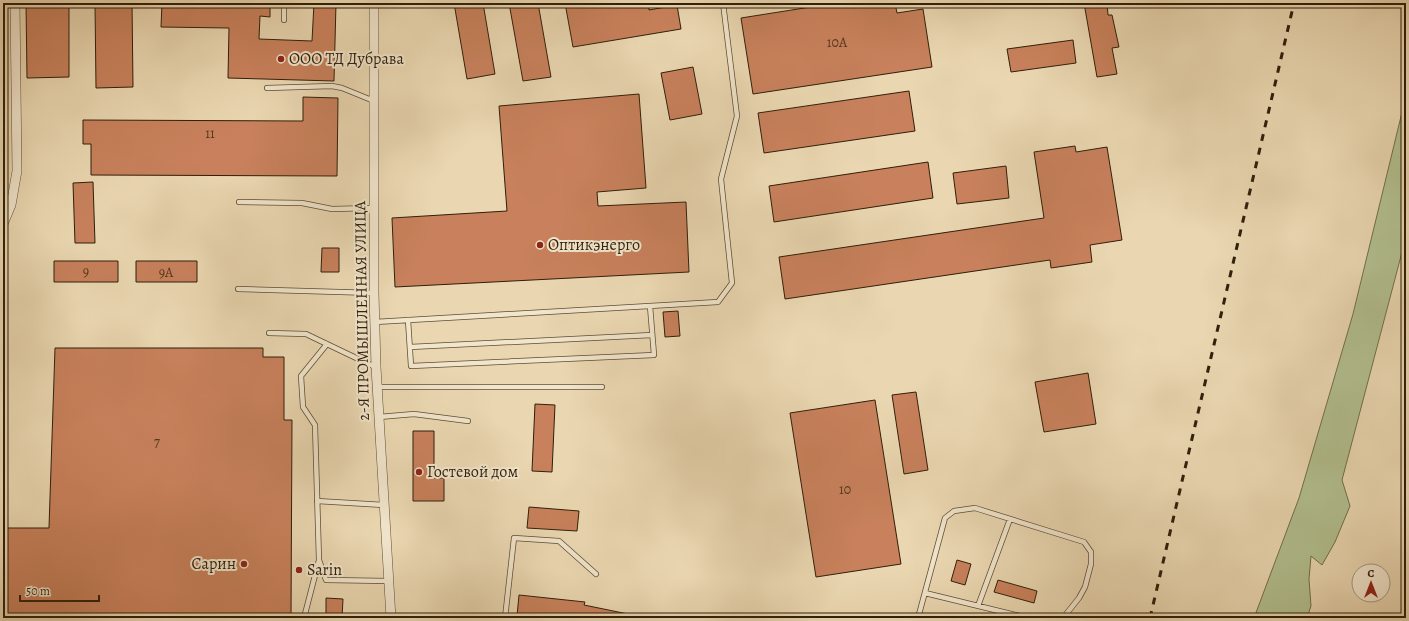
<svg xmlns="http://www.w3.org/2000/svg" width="1409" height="621" font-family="Alegreya,serif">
<rect width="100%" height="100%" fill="#ead7b1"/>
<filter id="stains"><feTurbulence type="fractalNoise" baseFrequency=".005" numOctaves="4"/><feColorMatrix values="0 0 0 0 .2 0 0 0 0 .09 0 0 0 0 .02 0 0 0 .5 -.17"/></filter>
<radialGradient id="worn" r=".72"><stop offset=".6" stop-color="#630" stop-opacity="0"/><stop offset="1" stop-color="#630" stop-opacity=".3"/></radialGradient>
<path fill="#b2bf8f" stroke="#706f4c" d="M1406,86V237L1342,480L1350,506L1335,542L1322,565L1311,556L1309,579L1311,606L1307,618H1254L1299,498L1353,314L1405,100Z"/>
<path fill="#c8815c" stroke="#2f1f0a" d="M26,3H69V77L27,78Z
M95,3H132L133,87L96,88Z
M162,3H270V17L260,16L259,39L312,41L314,3H336L334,81L228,78L229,28L161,27Z
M454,3H483L495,74L467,79Z
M509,3H538L551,77L523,81Z
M565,3H649V10L677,5L681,29L573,47Z
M836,3H895L897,13L923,9L932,67L753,94L741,18Z
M1084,3H1107L1108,15H1112L1119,47L1112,48L1117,74L1097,77Z
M1073,40L1076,63L1011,72L1007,49Z
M693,67L702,114L670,120L661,73Z
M909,91L915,131L764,153L758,113Z
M639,94L646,188L597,192L598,206L686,202L689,272L395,287L392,218L507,211L499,106Z
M303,97L338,98L337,176L91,175V144H83V120L303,121Z
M1075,146L1076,152L1107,147L1122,240L1090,245L1092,262L1051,268L1050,260L785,299L779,257L1044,218L1034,152Z
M928,162L933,198L774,222L769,186Z
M1006,166L1009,198L957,204L953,173Z
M93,182L95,243H75L73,183Z
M322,248H339V272H321Z
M54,261H118V282H54Z
M136,261H197V282H136Z
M678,311L680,336L665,337L663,312Z
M55,348H263V357H284V420H292L291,618H3V528H49Z
M1088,373L1096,424L1044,432L1035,382Z
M916,392L928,470L904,474L892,395Z
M875,400L901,564L816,577L790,413Z
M535,404L555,405L552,472L532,471Z
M413,431H434V478H444V501H413Z
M529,507L579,511L577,531L527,528Z
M957,560L971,564L965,585L951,581Z
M998,580L1037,591L1034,603L994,592Z
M519,595L585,602L584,605L628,614V618H536L517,616Z
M326,598L343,599L342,618H326Z"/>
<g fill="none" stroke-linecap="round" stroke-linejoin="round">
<g stroke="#5e4d34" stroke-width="6">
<path id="lane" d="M284,20V3
M267,88L332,86L342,88L374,101
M239,202L302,203L332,209L374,208
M238,289L374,293
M408,320L411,366L654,355L650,306
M375,322L718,302L732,283L721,179L737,116L723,3
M269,333L306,334L375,367
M410,347L652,335
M377,387H602
M379,417L414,414L468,421
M317,501L384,505
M319,560L326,580L389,581
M925,593L1028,618
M978,606L1010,519
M305,618V614L319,560L315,425L303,407L301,376L327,344
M505,618L514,538L559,541L596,574
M918,618L945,518L954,511L975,508L1084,542L1091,552V564L1085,587L1079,598L1063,618"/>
</g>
<g stroke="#5e4d34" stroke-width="10">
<path id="street" d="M374,3V293L376,367L391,618
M3,224L11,205L17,171L15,3"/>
</g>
<use href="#lane" stroke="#f1e5cc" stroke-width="4.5"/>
<use href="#street" stroke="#f1e5cc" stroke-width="9"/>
<path stroke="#2f1f0a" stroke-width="3" stroke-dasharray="7 7" stroke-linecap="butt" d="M1150,618L1294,3"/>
</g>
<g fill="#8f2418" stroke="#f1e5cc" stroke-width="1.5">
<circle cx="281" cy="59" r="4"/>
<circle cx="540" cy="245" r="4"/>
<circle cx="419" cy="472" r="4"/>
<circle cx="244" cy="564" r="4"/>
<circle cx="299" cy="570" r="4"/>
</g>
<g text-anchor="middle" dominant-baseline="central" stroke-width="4" stroke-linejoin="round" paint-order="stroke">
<g font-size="14" fill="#55381e">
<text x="837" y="42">10А</text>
<text x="210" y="133">11</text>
<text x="86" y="271">9</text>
<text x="166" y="272">9А</text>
<text x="157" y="442">7</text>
<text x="845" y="489">10</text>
</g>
<g font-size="16" fill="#2f1f0a" stroke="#f1e5cc" text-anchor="start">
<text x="289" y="59">ООО ТД Дубрава</text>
<text x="548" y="245">Оптикэнерго</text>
<text x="427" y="472">Гостевой дом</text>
<text x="236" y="564" text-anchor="end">Сарин</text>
<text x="307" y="570">Sarin</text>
</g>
<g font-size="16" fill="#2f1f0a" stroke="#f1e5cc">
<text transform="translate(362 311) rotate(-91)">2-Я ПРОМЫШЛЕННАЯ УЛИЦА</text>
</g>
</g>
<rect width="1409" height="621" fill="none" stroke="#ead7b1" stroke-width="16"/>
<rect x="4" y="4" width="1401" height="613" fill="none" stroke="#2f1f0a" stroke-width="2"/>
<rect x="8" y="8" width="1393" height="605" fill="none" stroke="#2f1f0a"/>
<g transform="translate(1371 583)"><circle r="19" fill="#f1e5cc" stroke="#a3967e"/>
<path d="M0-3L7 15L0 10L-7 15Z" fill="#8f2418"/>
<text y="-6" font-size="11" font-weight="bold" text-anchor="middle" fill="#2f1f0a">С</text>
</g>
<path d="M20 595v6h79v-6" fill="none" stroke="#2f1f0a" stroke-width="2"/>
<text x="26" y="595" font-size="12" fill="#2f1f0a" stroke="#f1e5cc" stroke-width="3" paint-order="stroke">50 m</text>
<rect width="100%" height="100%" filter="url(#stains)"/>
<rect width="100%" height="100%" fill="url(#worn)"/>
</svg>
